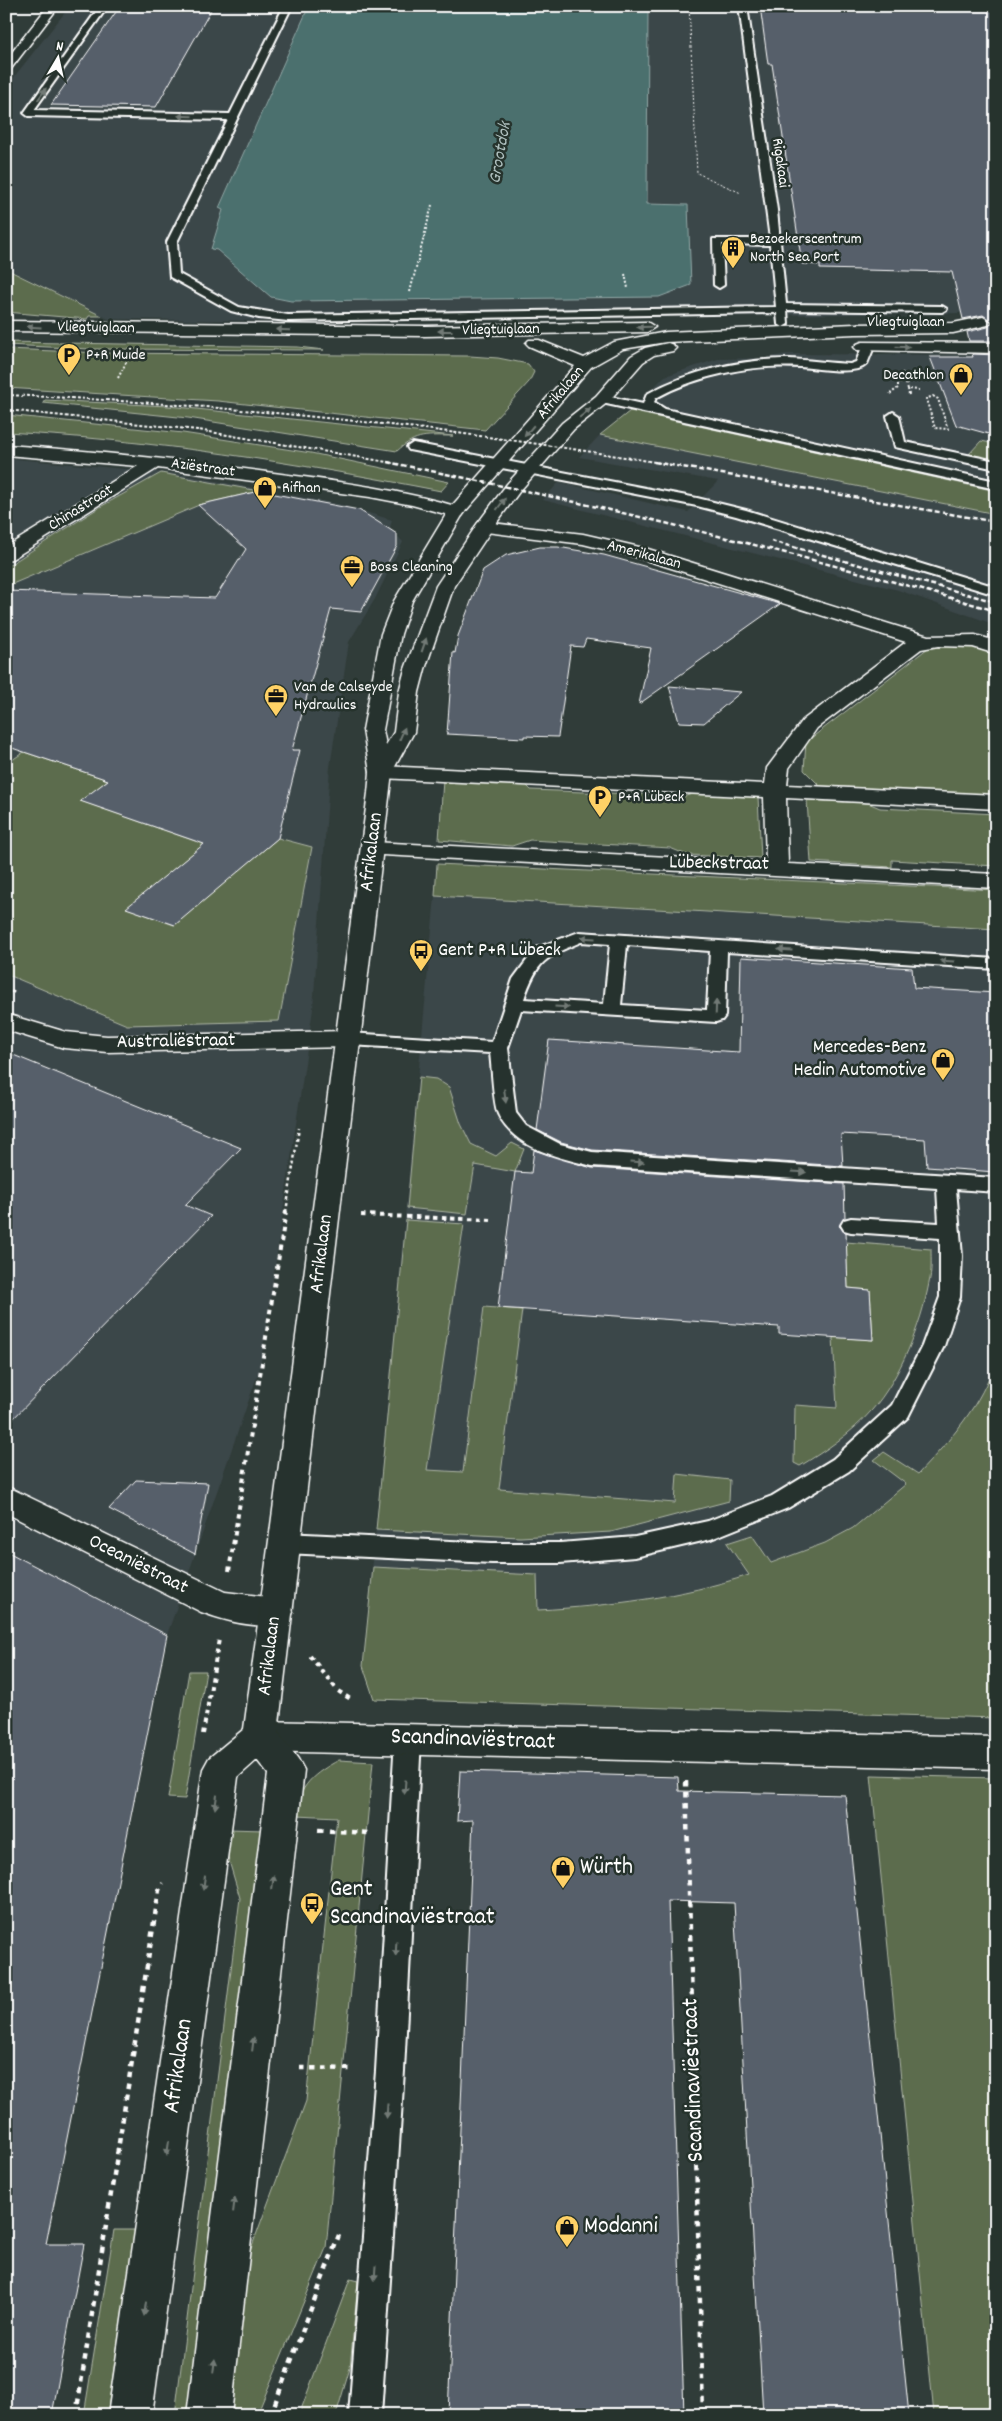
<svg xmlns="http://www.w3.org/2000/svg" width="1002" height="2421" font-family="Dekko,sans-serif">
<rect width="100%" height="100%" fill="#303c39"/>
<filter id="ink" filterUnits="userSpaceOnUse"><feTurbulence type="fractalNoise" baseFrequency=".02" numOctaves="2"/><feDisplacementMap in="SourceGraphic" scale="10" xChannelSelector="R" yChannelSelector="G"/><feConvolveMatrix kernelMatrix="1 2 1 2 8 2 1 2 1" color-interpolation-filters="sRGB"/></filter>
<g filter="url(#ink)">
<path fill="#3b4648" d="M70,6H309L219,207L223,210L211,249H216L271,297L293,301L408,299L688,205L647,204L648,6H996L962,313L260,321L108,319L6,268V87Z
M786,354L996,355V491L630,411L665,376L718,359L765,358Z
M600,435L996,514V625L898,590L543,500L559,482L688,512L718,481L579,457Z
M6,458L179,474L343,505L392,520L390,528L403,542L375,599L349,642L330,767L313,1009L260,1368L167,1635L46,2244H84L52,2415H6Z
M435,896L996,929V1718L374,1699L363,1666Z"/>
<path fill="#5c6c4e" stroke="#aeb6a6" d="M6,268L10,271L102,316H89L87,319L6,312Z
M6,342L298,347L324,350L90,349L6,345Z
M6,349L102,353L470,356L498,358L528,364L534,372L529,382L485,430L218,401L6,388Z
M45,400L168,406L453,436C427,436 417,433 397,451L188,418L43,403Z
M630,411L996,491V514L600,435Z
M6,415L183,433L311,453L449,482L441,491C297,463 153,440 6,432Z
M981,441L996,444V460L969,454Z
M161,473L259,491L199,505L10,585L6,583V567L100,507Z
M950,645L976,646L996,654V795L820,786L804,770L806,742L928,648Z
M24,752L108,780L81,801L204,844L127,908L174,925L278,838L312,847L279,1021L127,1025L6,974V764Z
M443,780L525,784L531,790L686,796L695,793L758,797L761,858L687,855L670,848L530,840L512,846L439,840Z
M807,800L868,803L880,808L996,814V866L892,860V867L811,862Z
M437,864L996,890V929L435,896Z
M419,1077L436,1079L449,1087L461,1124L471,1144L496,1156L512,1143L524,1149L515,1172L475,1165L467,1214L407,1208Z
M406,1220L464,1224L427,1470L463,1472L484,1307L522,1310L499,1489L675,1503L677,1474L730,1480L729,1501L611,1532L520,1537L376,1530Z
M846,1242L931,1249C931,1260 932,1272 929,1283C921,1325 900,1378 872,1410C852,1433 825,1451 800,1466L794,1463L795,1405L837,1408L833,1337L873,1340L870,1290L848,1288Z
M996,1359V1718L374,1699L363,1666L373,1567L537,1575L538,1610C610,1606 681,1597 749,1575L727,1543L752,1535L771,1563L825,1543L853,1528L906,1484L874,1460L884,1452L918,1474C951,1439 981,1406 996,1359Z
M189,1671H206L185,1799L168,1798Z
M339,1760L373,1762L326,2248L257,2415H230L246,2262L306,2101L337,1817L297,1815C297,1786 315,1773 339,1760Z
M871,1775L996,1778V2415H934Z
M228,1829L264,1830L187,2415H175L240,1898L224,1844Z
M114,2230H135L107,2415H84Z
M350,2279L358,2281L350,2368L336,2415H299Z"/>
<path fill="#4b706e" stroke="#93a9a8" d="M309,6H648L647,204L688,205L691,285L659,297L291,301L271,297L217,250L211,249L223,210L219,208Z"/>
<path fill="#565e6b" stroke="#fff" d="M760,6H996V341H969L967,332L988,327L993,322L983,315L963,319L952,272L820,269V265L802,264L772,64H768Z
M118,9L211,10L156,107L51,105Z
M972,354L996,355V436L956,425L930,357H973Z
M259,491L359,510L397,534V546L361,612L331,609L292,750H300L278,838L175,925L126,908L204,844L80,801L108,780L6,746V591L215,598L246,549L198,505Z
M540,547H558L604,555L780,604L639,704L651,648L586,639L583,647L571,646L558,737L524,736V738L447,734L453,652L455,653L458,636L483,570L506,555Z
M669,686L741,692L704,723L679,722Z
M741,957L912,968L914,988L996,993V1172L927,1167L925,1139L841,1134L843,1166L592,1150L561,1142L537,1130L549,1040L739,1052Z
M6,1052L241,1148L185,1205L211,1216L6,1426Z
M534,1150L592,1168L844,1184L845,1218L839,1226L846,1232L848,1288L870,1290L873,1340L779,1334V1327L498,1308L515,1172L531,1173Z
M136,1480L208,1483L195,1554L109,1509Z
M6,1551L167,1635L46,2244H84L52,2415H6Z
M460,1771L678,1777L679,1791L845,1795L909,2415H763L734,1903L668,1901L684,2415H448L473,1820L457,1821Z"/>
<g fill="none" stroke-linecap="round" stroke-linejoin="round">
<g stroke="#fff" stroke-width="4">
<path id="lane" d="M100,6H108L34,110L230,114L284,6H292L177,242L179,274L239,307L288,315L776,307L770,245L722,244L724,285L719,288L714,285L713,239H770L739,6H747L777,210L786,304L942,306L947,309L942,312L787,310L788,324L783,327L778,324L777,313L288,321L259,318L231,311L170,277L167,242L228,120L28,116L24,113Z
M868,344L874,347L867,364C855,376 816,368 800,367C753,364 697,375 656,398L654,402L665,409L996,481V489L602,403L596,399L602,395L643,404L647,394C687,371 742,359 789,359C809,360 830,363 850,364L856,362L862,347Z
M893,412L899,416L905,442L996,461V469L895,447L887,416Z
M413,443L697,498L746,510L996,587V595L736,516L697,506L409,450L407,447Z
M579,932L996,959V969L727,952L725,1016L722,1020L716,1022L521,1010L508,1048L516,1113L526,1126L560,1144L592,1152L996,1178V1192L956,1189L962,1256L960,1297L944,1346L911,1411L908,1417L849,1471L788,1508L711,1539L635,1557L560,1563H492L285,1553L277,1550L273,1543L277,1536L285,1533L492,1543H560L635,1537L708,1521L772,1496L833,1459L892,1405L922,1346L940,1297V1238L851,1232L844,1230L841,1225L844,1220L851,1218L939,1223L937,1188L592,1166C558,1157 514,1149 498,1114C493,1102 492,1068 490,1053L349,1045L343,1043L340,1039L343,1035L349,1033L492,1042L513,979L536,948ZM581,942L610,944L604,1004L524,999C537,961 545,957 581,942ZM627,945L710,951L707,1010L621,1005Z
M408,1727L417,1730L421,1738L404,2071L381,2415H349L376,2071L395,1738L399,1730Z"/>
</g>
<g stroke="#fff" stroke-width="3">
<path id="street" d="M6,445C98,451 189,461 281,474C342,482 403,490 462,508L465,512L462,516L456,517L412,505L370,497L158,468L12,559L6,560V547L138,466L6,455Z
M484,522L583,534L648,549L928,636L975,635L996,641V654L973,647L938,646L921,649L817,728L789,768L787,785L996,795V809L786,798L788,864L996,874V888L364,854L361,849L364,844L372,842L766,862L764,797L381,778L373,777L370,772L373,767L381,766L765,784L767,768L803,720L906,642L636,557L583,544L478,531L475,527L478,523Z
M6,1014L66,1032L107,1036L349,1031L358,1033L362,1039L358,1045L349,1047L107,1052L64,1048L6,1030Z
M6,1486L225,1592L276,1598L288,1602L293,1612L288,1622C262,1631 226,1621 201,1612L6,1513Z
M260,1721L996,1737V1769L260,1751L248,1747L243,1736L248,1725Z"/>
</g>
<g stroke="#fff" stroke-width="3">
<path id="secondary" d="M48,6H59L10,70L6,71V60Z
M983,317L991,322L988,325L953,333L855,334L666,342L623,349L591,367L463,514L412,601L401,634L383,730L386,745L394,732L399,692L405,669L436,586L478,523L507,484L562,423L596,396L631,356L645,348L668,343L673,345L676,348L673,351L654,355L643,362L608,402L574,429L519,492L492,529L454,586L425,669L419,692L414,732L392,772L278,1732L298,1759L304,1770L231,2415H187L268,1774L257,1760L238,1777L152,2415H108L203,1769L209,1758L244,1729L368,793L370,772L363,730L381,634L394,601L450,508L575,366L529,346L526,343L529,340H539L584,358L614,342L666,332L855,324L953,323Z
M6,321L425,326L647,322L655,327L647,332L425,336L6,331Z
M862,342L996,343V353L857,350L854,347L857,344Z"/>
</g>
<path stroke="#fff" stroke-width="1" stroke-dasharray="2 2" stroke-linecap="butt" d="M689,6L697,173L741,193"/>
<path stroke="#fff" stroke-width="2" stroke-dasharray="2 2" stroke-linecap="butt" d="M625,274L628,288
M410,292L432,205
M902,372L908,389
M118,378L130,355
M890,394L898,388V384L905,381
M909,395L908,389L919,390
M933,396L938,399L948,429L935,428L926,399Z"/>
<path stroke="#fff" stroke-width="2.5" stroke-dasharray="3 3" stroke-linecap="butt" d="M6,989L15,993
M286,1212L299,1128"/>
<path stroke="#fff" stroke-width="4" stroke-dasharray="4.5 4.5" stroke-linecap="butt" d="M361,1215L491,1220
M229,1571L286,1211
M310,1656L338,1691L352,1700
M203,1734L219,1639"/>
<path stroke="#fff" stroke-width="4.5" stroke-dasharray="5.5 5.5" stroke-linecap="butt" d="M686,1781L703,2415
M318,1830L369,1833
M313,1893L320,1917
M300,2068L355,2069
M76,2415L159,1890L163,1883
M273,2415L274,2406L339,2235"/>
<use href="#lane" fill="#26332d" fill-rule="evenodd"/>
<use href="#street" fill="#26332d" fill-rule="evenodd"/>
<use href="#secondary" fill="#26332d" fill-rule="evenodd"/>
<path stroke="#fff" stroke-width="2" stroke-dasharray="3 2" stroke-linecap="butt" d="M6,395C226,404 444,427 661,463
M6,410L198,430L393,463"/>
<path stroke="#fff" stroke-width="2.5" stroke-dasharray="5 2.5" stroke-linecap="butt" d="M387,462C592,503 795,552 996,611
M654,462L996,522
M771,541L996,602"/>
</g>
<defs><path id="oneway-solid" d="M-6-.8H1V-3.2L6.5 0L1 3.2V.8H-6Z" transform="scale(1.25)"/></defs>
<g fill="#727a76">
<use href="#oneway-solid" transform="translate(42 94) rotate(-55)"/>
<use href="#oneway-solid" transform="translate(185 116) rotate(-179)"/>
<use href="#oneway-solid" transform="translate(34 327) rotate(-177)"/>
<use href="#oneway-solid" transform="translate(644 327) rotate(178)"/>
<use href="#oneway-solid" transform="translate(283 330) rotate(-179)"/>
<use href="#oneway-solid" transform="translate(445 331) rotate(180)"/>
<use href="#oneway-solid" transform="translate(903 347) rotate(1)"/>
<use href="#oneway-solid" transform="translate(585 413) rotate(-39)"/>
<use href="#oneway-solid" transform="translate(529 431) rotate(130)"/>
<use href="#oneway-solid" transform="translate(501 504) rotate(-53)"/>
<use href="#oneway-solid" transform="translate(424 645) rotate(-71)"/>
<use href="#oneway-solid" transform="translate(402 734) rotate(-67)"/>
<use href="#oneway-solid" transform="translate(588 938) rotate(-177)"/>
<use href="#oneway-solid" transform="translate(785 950) rotate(-176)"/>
<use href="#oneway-solid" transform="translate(947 961) rotate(-176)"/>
<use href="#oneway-solid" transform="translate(562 1007) rotate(4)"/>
<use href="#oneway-solid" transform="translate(716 1007) rotate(-88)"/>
<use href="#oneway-solid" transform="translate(505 1096) rotate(83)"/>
<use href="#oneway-solid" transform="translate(637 1162) rotate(4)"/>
<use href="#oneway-solid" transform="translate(799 1172) rotate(4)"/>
<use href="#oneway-solid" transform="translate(405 1787) rotate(94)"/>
<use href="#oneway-solid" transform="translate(216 1802) rotate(98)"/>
<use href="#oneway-solid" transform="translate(273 1882) rotate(-83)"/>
<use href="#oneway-solid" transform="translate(204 1883) rotate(98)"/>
<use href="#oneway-solid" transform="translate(396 1949) rotate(93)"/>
<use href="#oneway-solid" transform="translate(253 2044) rotate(-83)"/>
<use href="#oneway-solid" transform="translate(387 2111) rotate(94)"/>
<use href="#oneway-solid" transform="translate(168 2148) rotate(98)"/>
<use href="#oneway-solid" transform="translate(234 2205) rotate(-83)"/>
<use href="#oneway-solid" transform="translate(375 2273) rotate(94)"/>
<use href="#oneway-solid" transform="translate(145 2309) rotate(98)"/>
<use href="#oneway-solid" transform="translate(214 2366) rotate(-83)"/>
</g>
</g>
<defs>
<g id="building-pin" transform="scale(1.25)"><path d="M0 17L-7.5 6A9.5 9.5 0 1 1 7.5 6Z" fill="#ffd166" stroke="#26332d"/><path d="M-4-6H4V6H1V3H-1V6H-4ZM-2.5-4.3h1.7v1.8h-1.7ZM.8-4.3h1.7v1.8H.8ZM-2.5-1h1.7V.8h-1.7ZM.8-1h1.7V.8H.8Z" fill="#111"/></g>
<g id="parking-pin" transform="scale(1.25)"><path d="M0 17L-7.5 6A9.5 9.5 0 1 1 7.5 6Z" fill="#ffd166" stroke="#26332d"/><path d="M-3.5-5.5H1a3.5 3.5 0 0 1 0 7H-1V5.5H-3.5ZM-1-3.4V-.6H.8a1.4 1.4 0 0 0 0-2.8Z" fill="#111"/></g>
<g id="shop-pin" transform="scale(1.25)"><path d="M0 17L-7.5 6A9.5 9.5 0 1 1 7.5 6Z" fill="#ffd166" stroke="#26332d"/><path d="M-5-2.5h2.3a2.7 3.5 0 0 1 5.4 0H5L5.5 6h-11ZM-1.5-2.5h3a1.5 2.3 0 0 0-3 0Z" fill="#111"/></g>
<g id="office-pin" transform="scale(1.25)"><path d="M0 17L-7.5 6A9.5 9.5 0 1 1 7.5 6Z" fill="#ffd166" stroke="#26332d"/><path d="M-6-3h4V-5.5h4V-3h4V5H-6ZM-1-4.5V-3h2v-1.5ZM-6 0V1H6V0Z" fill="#111"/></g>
<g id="bus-pin" transform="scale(1.25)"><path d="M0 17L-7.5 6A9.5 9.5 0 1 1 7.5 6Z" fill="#ffd166" stroke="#26332d"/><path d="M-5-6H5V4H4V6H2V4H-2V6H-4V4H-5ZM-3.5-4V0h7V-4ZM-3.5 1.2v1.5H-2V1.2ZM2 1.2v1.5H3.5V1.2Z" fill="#111"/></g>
</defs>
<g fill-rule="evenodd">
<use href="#building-pin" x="733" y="248"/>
<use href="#parking-pin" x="69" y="355"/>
<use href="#shop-pin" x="961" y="375"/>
<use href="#shop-pin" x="265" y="488"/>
<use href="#office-pin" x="352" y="567"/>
<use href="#office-pin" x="276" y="696"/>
<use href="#parking-pin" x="600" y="797"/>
<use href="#bus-pin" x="421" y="951"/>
<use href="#shop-pin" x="943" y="1060"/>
<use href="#shop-pin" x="563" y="1868"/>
<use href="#bus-pin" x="312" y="1904"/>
<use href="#shop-pin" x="567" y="2227"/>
</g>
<g text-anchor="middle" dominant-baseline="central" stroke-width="5" stroke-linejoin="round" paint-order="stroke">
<g font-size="16" fill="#fff" stroke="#26332d">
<text transform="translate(780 163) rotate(82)">Rigakaai</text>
<text x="906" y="322">Vliegtuiglaan</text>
<text transform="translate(96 328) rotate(1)">Vliegtuiglaan</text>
<text transform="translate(501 330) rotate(-1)">Vliegtuiglaan</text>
<text transform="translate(561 393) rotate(-50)">Afrikalaan</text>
<text transform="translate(203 468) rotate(8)">Aziëstraat</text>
<text transform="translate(81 508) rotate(-32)">Chinastraat</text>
<text transform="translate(644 555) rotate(15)">Amerikalaan</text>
</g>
<g font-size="16" fill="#fff" stroke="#26332d" text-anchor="start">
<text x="750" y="239">Bezoekerscentrum<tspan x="750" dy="18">North Sea Port</tspan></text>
<text x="86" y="355">P+R Muide</text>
<text x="944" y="375" text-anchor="end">Decathlon</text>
<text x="282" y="488">Rifhan</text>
<text x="370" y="567">Boss Cleaning</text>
<text x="294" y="687">Van de Calseyde<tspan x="294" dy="18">Hydraulics</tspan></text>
<text x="618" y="797">P+R Lübeck</text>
</g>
<g font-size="18" font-style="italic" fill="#aebfbe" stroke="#26332d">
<text transform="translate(501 153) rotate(-80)">Grootdok</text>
</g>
<g font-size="20" fill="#fff" stroke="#26332d">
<text transform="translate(372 852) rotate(-83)">Afrikalaan</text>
<text transform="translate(719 864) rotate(1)">Lübeckstraat</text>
<text transform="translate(176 1042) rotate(-1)">Australiëstraat</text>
<text transform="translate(322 1254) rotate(-83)">Afrikalaan</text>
<text transform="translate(138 1565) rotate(27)">Oceaniëstraat</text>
<text transform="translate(270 1656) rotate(-83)">Afrikalaan</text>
</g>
<g font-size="20" fill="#fff" stroke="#26332d" text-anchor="start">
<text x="438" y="951">Gent P+R Lübeck</text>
<text x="926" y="1048" text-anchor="end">Mercedes-Benz<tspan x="926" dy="23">Hedin Automotive</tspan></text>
</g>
<g font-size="24" fill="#fff" stroke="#26332d">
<text transform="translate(473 1740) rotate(2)">Scandinaviëstraat</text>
<text transform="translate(179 2066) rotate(-82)">Afrikalaan</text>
<text transform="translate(694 2080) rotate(-92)">Scandinaviëstraat</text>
</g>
<g font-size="24" fill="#fff" stroke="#26332d" text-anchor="start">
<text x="580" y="1868">Würth</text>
<text x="330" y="1890">Gent<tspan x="330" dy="28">Scandinaviëstraat</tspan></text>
<text x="584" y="2227">Modanni</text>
</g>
</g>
<rect width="1002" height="2421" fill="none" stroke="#26332d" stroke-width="25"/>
<rect x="12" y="12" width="977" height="2396" fill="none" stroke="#fff" stroke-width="2" filter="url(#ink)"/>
<g transform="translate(58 58) rotate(9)" stroke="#26332d" stroke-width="4" paint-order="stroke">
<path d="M0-4L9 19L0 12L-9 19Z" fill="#ffffff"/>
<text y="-8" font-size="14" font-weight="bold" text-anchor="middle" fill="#ffffff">N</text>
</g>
</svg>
